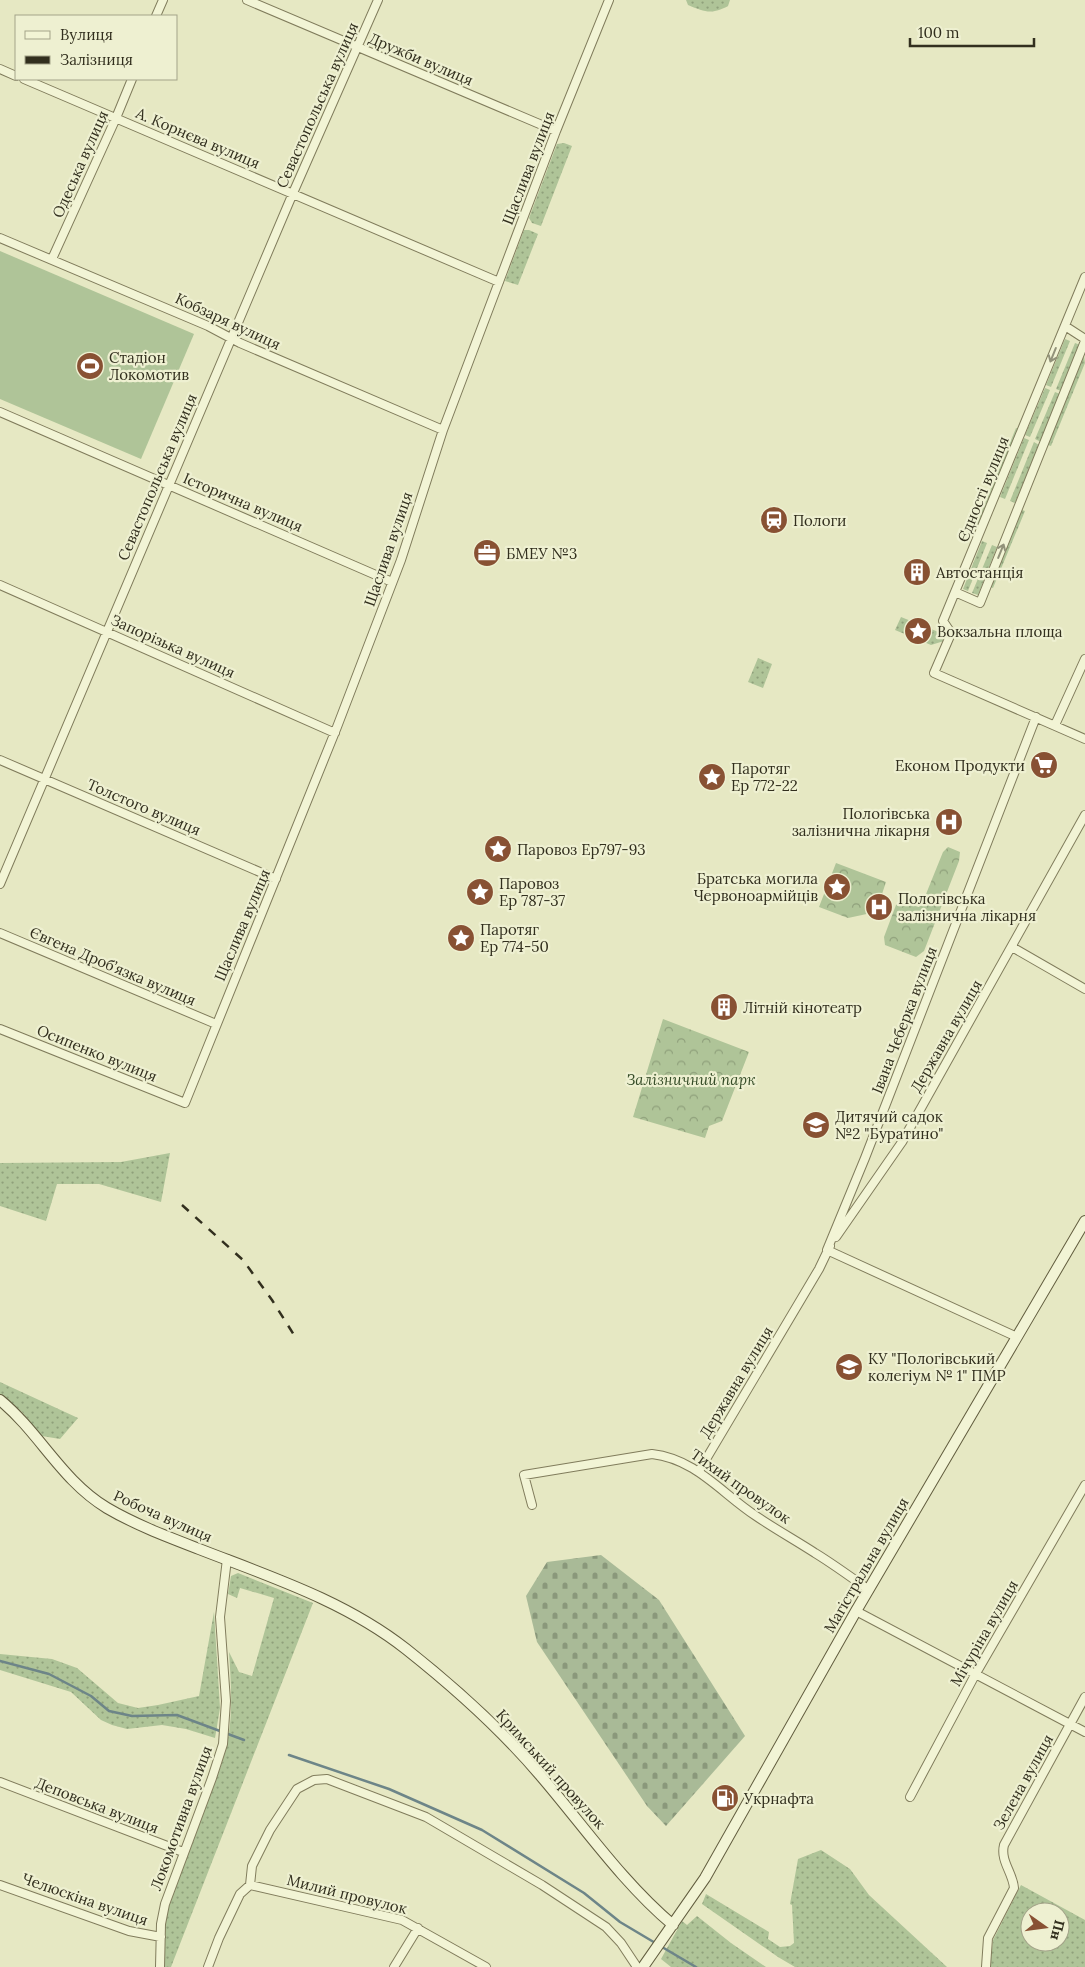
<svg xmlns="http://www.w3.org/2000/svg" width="1085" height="1967" font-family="Lora,serif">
<defs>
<pattern id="grass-dots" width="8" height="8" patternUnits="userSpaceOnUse" patternTransform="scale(1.25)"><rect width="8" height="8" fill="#afc498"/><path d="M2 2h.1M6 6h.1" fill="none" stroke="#8fa07b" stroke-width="1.8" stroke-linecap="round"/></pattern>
<pattern id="forest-crowns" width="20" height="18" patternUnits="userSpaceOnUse" patternTransform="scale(1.25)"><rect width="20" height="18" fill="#afc498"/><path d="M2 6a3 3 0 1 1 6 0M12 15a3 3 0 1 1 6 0" fill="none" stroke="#8fa07b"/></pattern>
<pattern id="cemetery-stones" width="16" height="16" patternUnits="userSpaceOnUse" patternTransform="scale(1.25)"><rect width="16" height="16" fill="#a9ba97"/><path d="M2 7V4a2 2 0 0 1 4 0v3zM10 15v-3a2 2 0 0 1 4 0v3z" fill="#8a987b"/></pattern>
</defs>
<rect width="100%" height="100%" fill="#e6e8c3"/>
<path fill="url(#grass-dots)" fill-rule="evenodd" d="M686,0H730L728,6C711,15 705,12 688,5Z
M564,143L572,146L541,226L532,223L529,218L557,144Z
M524,230H529L538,234L518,285L505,281Z
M1065,339L1070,341L1051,387L1046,385Z
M1075,343L1080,345L1061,391L1056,389Z
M1084,356L1085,363L1051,446L1048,445Z
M1045,388L1050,390L1030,437L1025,435Z
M1055,392L1060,394L1041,442L1035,439Z
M1016,428L1019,429L978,529L975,528Z
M1024,438L1029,440L1005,499L1000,497Z
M1034,442L1039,445L1015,503L1010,501Z
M1022,510L1025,511L993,588L990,587Z
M982,541L987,543L968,591L963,589Z
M992,545L997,547L978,595L972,593Z
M901,617L946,635L944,641L931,645L895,630Z
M758,658L772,664L763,688L748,682Z
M170,1153L161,1202L99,1184H57L46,1221L0,1206V1163L121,1162Z
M0,1382L78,1418L60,1439L42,1436L22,1412L0,1394Z
M238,1573L313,1603L171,1967H164C166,1949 162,1931 166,1913C178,1857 210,1807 225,1752C234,1719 231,1685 229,1652L239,1672L252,1676L274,1598L240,1588L237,1598L228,1594L231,1576Z
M214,1612L220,1708L215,1738L186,1729L162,1725L127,1729L112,1725L101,1720L71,1692L0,1670V1654L52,1659L77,1668L118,1703L138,1708L158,1705L199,1696Z
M821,1850L850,1869L869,1895L947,1967H795L778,1957L702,1904L706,1894L769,1932L768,1939L780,1947L790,1946L794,1943L792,1905L790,1904L798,1859Z
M1021,1885L1085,1920V1967H990L993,1940ZM1030,1912H1060V1942H1030Z
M697,1916L731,1943L766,1967H671L661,1959L682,1921L687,1925Z"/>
<path fill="url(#forest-crowns)" d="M948,847L960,852L959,861L924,951L916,957L885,945L884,937L896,905L900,902L919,907L924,899L943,852Z
M836,863L886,882L876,912L848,918L819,907Z
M663,1019L749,1052L722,1121L709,1126L705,1138L633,1117Z"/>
<path fill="url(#cemetery-stones)" d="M601,1555L659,1600L745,1736L666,1826L647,1806L537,1642L526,1596L547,1562Z"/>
<path fill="#afc498" d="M0,251L194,334L141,459L0,399Z"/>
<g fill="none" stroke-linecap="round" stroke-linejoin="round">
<path stroke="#6d8588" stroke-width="2.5" d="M0,1661L49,1674L91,1696L109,1711L132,1716L177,1715L244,1740
M289,1755L389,1789L482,1830L584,1893L620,1922L657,1944
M662,1947L696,1967"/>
<g stroke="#807c5c" stroke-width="10">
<path id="street" d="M247,0L556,131
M156,16L163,0
M0,69L16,76
M24,79L499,282
M0,238L208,326L240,343L443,430
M52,259L116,118L132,79
M1085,277L943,621L949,630L950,636L934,673L1085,739
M1065,326L1085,339
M0,412L392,582
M0,585L335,733
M955,592L980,603L1085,341
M1055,725L1085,659
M0,760L276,879
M0,884L293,193L378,0
M0,933L216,1024
M1012,947L1085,989
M0,1029L185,1103L337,727L401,560L443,430L556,131L609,0
M836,1237L902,1142L1085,815
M1017,1337L827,1250L865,1158L1036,717
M699,1471L819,1269L830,1246
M532,1505L524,1475L652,1454C696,1459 721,1493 756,1516C775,1529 795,1540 815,1553C833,1564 851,1577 869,1590
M856,1611L1085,1732
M0,1782L183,1852
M910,1797L975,1675L1085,1485
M0,1885L129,1931L161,1937
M250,1885L402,1920L486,1967
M160,1967L161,1924L165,1904L212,1778L223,1744L226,1701L220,1617L227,1559
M208,1967L219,1938L240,1894L250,1885L252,1866L270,1830L297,1789L314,1780L327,1779L426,1817L542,1885L606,1927L621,1943L637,1967
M394,1967L418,1928
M986,1967L988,1938L1014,1888C1013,1873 1000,1861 1004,1845L1085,1697"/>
</g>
<g stroke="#625d3f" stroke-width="12">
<path id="secondary" d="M0,1400C40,1433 61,1480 107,1508C136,1525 168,1537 199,1549C271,1577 345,1601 406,1649C454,1687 500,1728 540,1775C583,1825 622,1882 673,1925
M643,1967L705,1878L856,1611L1085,1221"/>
</g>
<use href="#street" stroke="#f2f4d5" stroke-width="8"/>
<use href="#secondary" stroke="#f2f4d5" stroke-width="10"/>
<path stroke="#322f1e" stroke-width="2.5" stroke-dasharray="9 9" stroke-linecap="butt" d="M182,1205L243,1260L272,1300L294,1335"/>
</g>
<defs><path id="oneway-shaft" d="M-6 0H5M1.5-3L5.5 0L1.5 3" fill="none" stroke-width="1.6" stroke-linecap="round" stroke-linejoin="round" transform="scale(1.25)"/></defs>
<g stroke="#92927a">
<use href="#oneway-shaft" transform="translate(1053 355) rotate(112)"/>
<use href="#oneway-shaft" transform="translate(1001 551) rotate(-68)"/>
</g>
<defs>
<g id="stadium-disc" transform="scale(1.4375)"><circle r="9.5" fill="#885133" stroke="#eef0d1"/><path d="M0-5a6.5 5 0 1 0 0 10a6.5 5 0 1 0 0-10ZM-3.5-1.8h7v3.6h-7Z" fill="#fff"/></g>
<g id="station-disc" transform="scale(1.4375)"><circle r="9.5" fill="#885133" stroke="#eef0d1"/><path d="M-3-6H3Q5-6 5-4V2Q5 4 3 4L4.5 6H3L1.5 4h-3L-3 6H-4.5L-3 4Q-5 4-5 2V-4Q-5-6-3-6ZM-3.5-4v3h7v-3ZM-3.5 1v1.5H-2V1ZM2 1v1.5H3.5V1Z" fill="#fff"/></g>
<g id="office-disc" transform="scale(1.4375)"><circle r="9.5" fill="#885133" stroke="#eef0d1"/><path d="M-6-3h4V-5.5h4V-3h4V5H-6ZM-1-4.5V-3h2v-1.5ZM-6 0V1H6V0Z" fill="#fff"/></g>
<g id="building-disc" transform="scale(1.4375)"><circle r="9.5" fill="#885133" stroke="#eef0d1"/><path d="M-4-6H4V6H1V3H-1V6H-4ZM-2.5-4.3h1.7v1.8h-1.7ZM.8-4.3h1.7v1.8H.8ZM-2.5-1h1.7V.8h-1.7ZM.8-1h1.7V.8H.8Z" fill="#fff"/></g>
<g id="sight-disc" transform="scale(1.4375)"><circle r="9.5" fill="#885133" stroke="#eef0d1"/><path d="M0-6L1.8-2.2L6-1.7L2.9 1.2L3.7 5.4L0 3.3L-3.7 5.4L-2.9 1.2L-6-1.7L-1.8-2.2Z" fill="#fff"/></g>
<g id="supermarket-disc" transform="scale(1.4375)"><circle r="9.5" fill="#885133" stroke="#eef0d1"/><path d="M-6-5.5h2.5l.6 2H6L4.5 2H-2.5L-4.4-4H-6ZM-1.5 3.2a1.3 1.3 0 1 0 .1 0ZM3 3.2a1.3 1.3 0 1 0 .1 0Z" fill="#fff"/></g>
<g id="hospital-disc" transform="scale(1.4375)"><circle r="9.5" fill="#885133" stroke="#eef0d1"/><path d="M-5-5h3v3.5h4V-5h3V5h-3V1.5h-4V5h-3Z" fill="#fff"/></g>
<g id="school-disc" transform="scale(1.4375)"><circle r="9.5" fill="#885133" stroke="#eef0d1"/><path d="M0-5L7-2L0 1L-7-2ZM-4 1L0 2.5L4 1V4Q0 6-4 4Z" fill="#fff"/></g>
<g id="fuel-disc" transform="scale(1.4375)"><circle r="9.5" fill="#885133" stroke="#eef0d1"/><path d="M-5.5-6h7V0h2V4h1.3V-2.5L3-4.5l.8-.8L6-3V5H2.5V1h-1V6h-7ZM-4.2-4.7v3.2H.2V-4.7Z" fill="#fff"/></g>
</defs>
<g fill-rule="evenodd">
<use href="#stadium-disc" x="90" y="366"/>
<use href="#station-disc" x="774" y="520"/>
<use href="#office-disc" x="487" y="553"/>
<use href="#building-disc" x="917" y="572"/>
<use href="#sight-disc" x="918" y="631"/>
<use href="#supermarket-disc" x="1044" y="765"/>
<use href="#sight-disc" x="712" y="777"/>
<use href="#hospital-disc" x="949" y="822"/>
<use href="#sight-disc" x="498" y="849"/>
<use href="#sight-disc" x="837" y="887"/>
<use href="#sight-disc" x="480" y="892"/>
<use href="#hospital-disc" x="879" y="907"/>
<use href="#sight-disc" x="461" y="938"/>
<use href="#building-disc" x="724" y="1007"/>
<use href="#school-disc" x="816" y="1125"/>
<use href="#school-disc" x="849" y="1367"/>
<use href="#fuel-disc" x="725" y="1798"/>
</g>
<g text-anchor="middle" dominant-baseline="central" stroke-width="4.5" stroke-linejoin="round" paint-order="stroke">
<g font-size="15" fill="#322f1e" stroke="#eef0d1">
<text transform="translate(421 59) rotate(23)">Дружби вулиця</text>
<text transform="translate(317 105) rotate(-66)">Севастопольська вулиця</text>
<text transform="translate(198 138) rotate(23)">А. Корнєва вулиця</text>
<text transform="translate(80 164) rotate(-66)">Одеська вулиця</text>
<text transform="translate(528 168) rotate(-69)">Щаслива вулиця</text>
<text transform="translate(228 321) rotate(25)">Кобзаря вулиця</text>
<text transform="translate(157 477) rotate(-67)">Севастопольська вулиця</text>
<text transform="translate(983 489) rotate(-68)">Єдності вулиця</text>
<text transform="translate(243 502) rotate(23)">Історична вулиця</text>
<text transform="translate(388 549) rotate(-71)">Щаслива вулиця</text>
<text transform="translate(173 646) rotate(24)">Запорізька вулиця</text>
<text transform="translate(144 807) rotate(23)">Толстого вулиця</text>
<text transform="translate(242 925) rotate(-67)">Щаслива вулиця</text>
<text transform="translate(113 966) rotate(23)">Євгена Дроб’язка вулиця</text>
<text transform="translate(904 1020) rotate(-69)">Івана Чеберка вулиця</text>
<text transform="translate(946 1036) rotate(-60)">Державна вулиця</text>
<text transform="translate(97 1053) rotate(22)">Осипенко вулиця</text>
<text transform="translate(736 1382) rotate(-59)">Державна вулиця</text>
<text transform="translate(741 1486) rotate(35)">Тихий провулок</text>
<text transform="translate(163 1516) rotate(24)">Робоча вулиця</text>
<text transform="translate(866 1565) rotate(-60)">Магістральна вулиця</text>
<text transform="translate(984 1633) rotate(-60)">Мічуріна вулиця</text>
<text transform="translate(551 1769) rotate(48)">Кримський провулок</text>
<text transform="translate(1023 1782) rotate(-61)">Зелена вулиця</text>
<text transform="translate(97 1805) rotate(21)">Деповська вулиця</text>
<text transform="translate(181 1818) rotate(-70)">Локомотивна вулиця</text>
<text transform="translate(347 1894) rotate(14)">Милий провулок</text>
<text transform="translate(85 1899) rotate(19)">Челюскіна вулиця</text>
</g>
<g font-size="15" fill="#322f1e" stroke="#eef0d1" text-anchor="start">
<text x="109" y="357">Стадіон<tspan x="109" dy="17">Локомотив</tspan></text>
<text x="793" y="520">Пологи</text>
<text x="506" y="553">БМЕУ №3</text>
<text x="936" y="572">Автостанція</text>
<text x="937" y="631">Вокзальна площа</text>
<text x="1025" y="765" text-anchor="end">Економ Продукти</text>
<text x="731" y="768">Паротяг<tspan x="731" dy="17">Ер 772-22</tspan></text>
<text x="930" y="813" text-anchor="end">Пологiвська<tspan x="930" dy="17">залiзнична лiкарня</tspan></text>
<text x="517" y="849">Паровоз Ер797-93</text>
<text x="818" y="878" text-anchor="end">Братська могила<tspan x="818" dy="17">Червоноармійців</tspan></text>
<text x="499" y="883">Паровоз<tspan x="499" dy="17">Ер 787-37</tspan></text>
<text x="898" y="898">Пологівська<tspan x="898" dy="17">залізнична лікарня</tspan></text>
<text x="480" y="929">Паротяг<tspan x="480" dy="17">Ер 774-50</tspan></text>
<text x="743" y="1007">Літній кінотеатр</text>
<text x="835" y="1116">Дитячий садок<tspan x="835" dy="17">№2 "Буратино"</tspan></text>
<text x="868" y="1358">КУ "Пологівський<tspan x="868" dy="17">колегіум № 1" ПМР</tspan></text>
<text x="744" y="1798">Укрнафта</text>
</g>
<g font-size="15" font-style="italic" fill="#354c27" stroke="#eef0d1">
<text x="691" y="1079">Залізничний парк</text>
</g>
</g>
<rect x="15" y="15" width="162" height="65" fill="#eef0d1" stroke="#a3a389"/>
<rect x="25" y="31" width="25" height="8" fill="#f2f4d5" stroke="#a3a389"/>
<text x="60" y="40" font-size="15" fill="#322f1e">Вулиця</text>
<rect x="25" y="56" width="25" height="8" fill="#322f1e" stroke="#a3a389"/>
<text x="60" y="65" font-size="15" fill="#322f1e">Залізниця</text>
<g transform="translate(1045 1927) rotate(104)"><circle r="24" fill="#eef0d1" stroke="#a3a389"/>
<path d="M0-4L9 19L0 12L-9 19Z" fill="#885133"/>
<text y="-8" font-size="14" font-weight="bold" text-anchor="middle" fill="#322f1e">Пн</text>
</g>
<path d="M910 38v8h124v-8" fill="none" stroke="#322f1e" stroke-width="2.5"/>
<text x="918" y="38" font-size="15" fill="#322f1e" stroke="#eef0d1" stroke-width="4" paint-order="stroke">100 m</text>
</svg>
